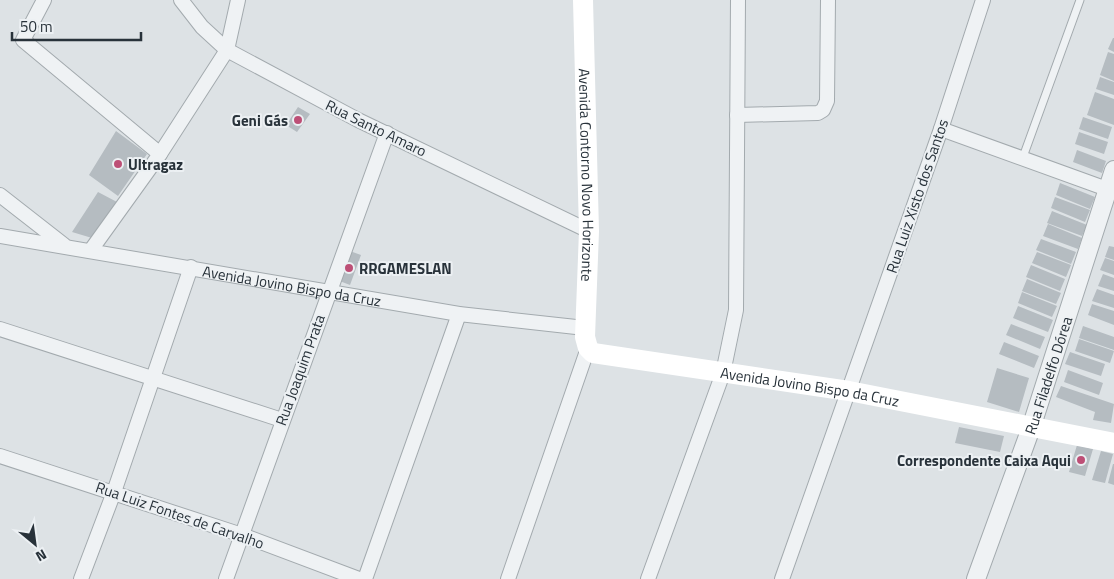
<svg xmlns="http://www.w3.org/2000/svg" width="1114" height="579" font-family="'Titillium Web',sans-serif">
<rect width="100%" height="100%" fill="#dde2e5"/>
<path fill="#b5bcc1" d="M1113,38H1114V52L1108,49Z
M1108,52L1114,54V81L1100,75Z
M1100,77L1114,82V95L1096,89Z
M1095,92L1114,99V125L1087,115Z
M298,107L310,114L297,132L286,125Z
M1083,117L1112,127L1108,139L1079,129Z
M116,131L147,154L118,196L89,175Z
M1079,132L1108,142L1104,154L1075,144Z
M1077,150L1106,161L1102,173L1073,162Z
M1060,183L1095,197L1090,209L1056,195Z
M98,192L117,202L92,238L72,232Z
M1055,197L1090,210L1085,222L1051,208Z
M1052,211L1087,225L1082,236L1047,223Z
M1048,224L1082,238L1078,249L1043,236Z
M1041,239L1076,252L1071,264L1036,250Z
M1109,246L1114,247V260L1105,257Z
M347,250L361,255L350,285L337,280Z
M1037,252L1071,265L1066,277L1032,263Z
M1105,258L1114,261V275L1100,270Z
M1031,265L1065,279L1060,291L1026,277Z
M1103,274L1114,278V291L1098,286Z
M1027,279L1061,293L1056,304L1022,291Z
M1097,289L1114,295V308L1092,301Z
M1022,292L1057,306L1052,317L1018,303Z
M1092,304L1114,311V325L1088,315Z
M1018,306L1053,320L1048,332L1013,318Z
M1011,324L1045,337L1040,349L1006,335Z
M1083,326L1114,337V350L1079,338Z
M1079,339L1114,351L1110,363L1075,351Z
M1004,342L1039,356L1034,368L999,354Z
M1070,352L1105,364L1101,376L1065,364Z
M997,368L1029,378L1019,412L987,402Z
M1068,370L1103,383L1099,395L1064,382Z
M1061,386L1114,404L1111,423L1093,420L1095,412L1056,397Z
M959,427L1004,436L1000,452L955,443Z
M1077,445L1093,449L1085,476L1069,472Z
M1101,451L1113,454L1105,483L1092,480Z
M1113,464H1114V485L1108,483Z"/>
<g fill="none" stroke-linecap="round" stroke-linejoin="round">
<g stroke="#a3aaae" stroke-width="9">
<path id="service" d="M1023,157L1080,0"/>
</g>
<g stroke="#a3aaae" stroke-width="16">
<g id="minor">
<path d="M44,0L23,40L160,154"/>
<path d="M181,0L202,27L227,50L358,120L589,231"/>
<path d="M737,115L818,113L823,110L827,101L828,0"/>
<path d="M941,129L1107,189"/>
<path d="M0,195L64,245"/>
<path id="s1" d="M0,236L459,314L585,328"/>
<path d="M91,250L160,154L227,50L238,0"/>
<path d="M0,329L282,420"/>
<path d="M0,456L242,535L359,579"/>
<path d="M81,579L114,492L191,267"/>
<path d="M226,579L387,133"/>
<path d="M365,579L459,314"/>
<path d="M508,579L588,348"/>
<path d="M648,579L723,373L736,310L738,0"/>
<path d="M782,579L941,129L983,0"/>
</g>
</g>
<g stroke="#a3aaae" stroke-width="20">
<g id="tertiary">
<path id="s2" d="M976,579L1031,428L1114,170"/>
</g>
</g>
<use href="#service" stroke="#eff2f4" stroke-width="7"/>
<use href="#minor" stroke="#eff2f4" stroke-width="14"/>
<use href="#tertiary" stroke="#eff2f4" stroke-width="18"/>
<path stroke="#fff" stroke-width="20" id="s3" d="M583,0L589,231L585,337L588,348L593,353L849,391L1114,443"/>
</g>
<g fill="#bd4f76" stroke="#ecf0f3" stroke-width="2">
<circle cx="298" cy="120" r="5"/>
<circle cx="118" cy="164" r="5"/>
<circle cx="349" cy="268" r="5"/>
<circle cx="1081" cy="460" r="5"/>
</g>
<g text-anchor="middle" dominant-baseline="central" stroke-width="4" stroke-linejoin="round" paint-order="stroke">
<g font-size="15" font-weight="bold" fill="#28323a" stroke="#ecf0f3" text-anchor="end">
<text x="288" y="120">Geni Gás</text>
<text x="128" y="164" text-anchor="start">Ultragaz</text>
<text x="359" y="268" text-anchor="start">RRGAMESLAN</text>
<text x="1071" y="460">Correspondente Caixa Aqui</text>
</g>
<g font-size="15" fill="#28323a" stroke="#ecf0f3">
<text transform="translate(376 128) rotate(26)">Rua Santo Amaro</text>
<text stroke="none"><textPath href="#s3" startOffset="175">Avenida Contorno Novo Horizonte</textPath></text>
<text transform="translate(917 196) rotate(-71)">Rua Luiz Xisto dos Santos</text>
<text stroke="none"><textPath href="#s1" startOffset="296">Avenida Jovino Bispo da Cruz</textPath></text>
<text transform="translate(300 370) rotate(-70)">Rua Joaquim Prata</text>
<text stroke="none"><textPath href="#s2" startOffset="216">Rua Filadelfo Dórea</textPath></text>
<text stroke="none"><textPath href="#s3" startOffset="575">Avenida Jovino Bispo da Cruz</textPath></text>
<text transform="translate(180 515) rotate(19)">Rua Luiz Fontes de Carvalho</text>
</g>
</g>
<g transform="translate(35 544) rotate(151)" stroke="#ecf0f3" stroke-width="4" paint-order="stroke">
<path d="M0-4L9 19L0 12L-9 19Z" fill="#28323a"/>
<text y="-8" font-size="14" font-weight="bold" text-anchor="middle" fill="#28323a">N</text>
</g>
<path d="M12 32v8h129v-8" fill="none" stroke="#28323a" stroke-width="2.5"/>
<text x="20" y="32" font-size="15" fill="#28323a" stroke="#ecf0f3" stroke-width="4" paint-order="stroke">50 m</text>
</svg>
